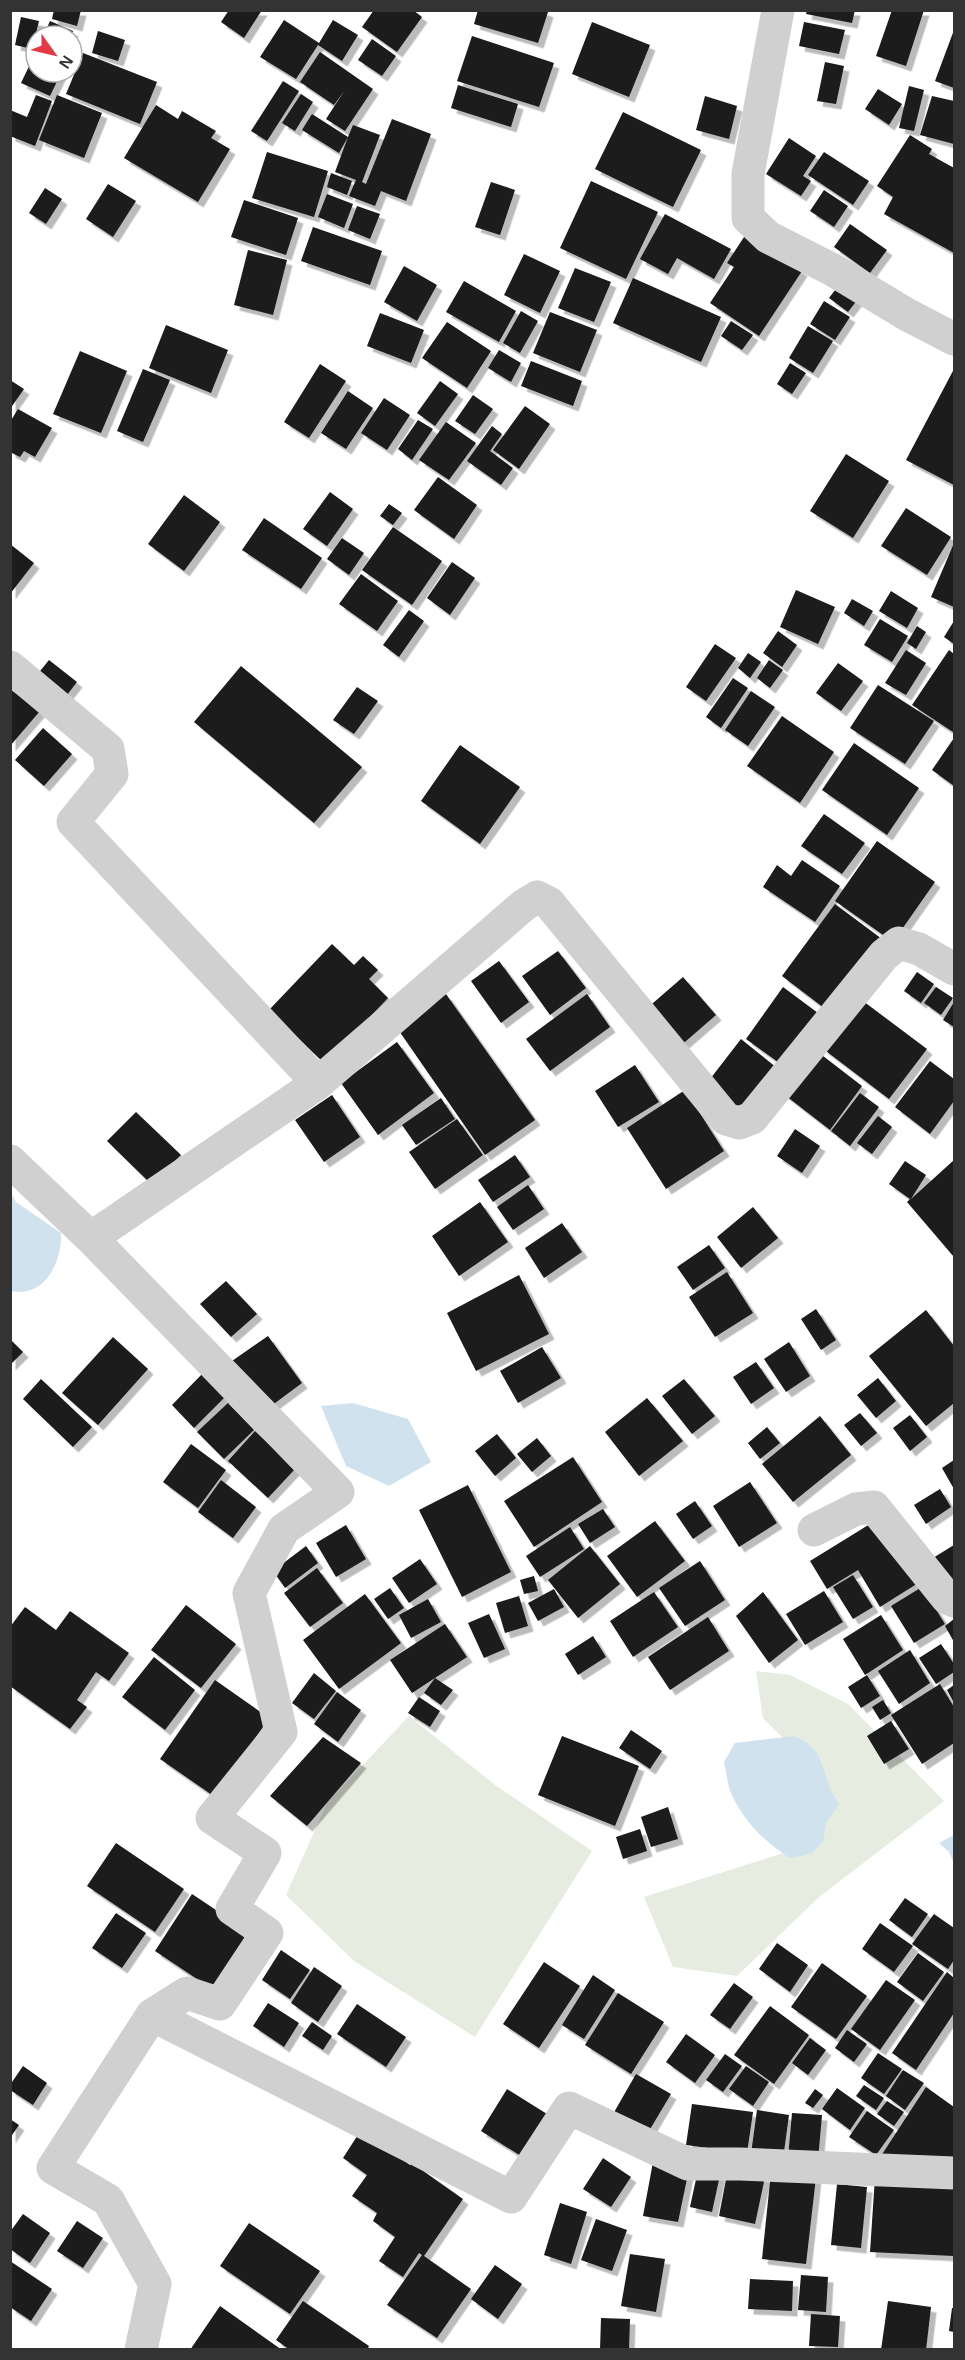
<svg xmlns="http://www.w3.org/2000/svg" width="965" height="2360" font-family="Helvetica,sans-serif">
<defs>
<filter id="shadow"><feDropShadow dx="5.5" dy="5.5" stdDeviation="0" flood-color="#0004"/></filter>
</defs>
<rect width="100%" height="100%" fill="#fff"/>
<path fill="#e6ecdf" d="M756,1671L790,1675L848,1704L944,1801L819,1897L737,1976L673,1967L644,1897L812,1844L821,1776L763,1718Z
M409,1716L495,1785L592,1851L475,2037L354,1961L286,1895L327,1803Z"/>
<path fill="#cfe2ee" d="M11,1193L16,1202L61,1233C62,1262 45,1298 11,1291Z
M353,1403L408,1419L431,1462L389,1486L346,1466L321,1406Z
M794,1736C819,1747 820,1758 828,1782C830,1790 835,1797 839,1804L826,1823L823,1842L811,1854L790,1858C765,1842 745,1823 732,1795C727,1786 727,1773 724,1762L735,1743Z
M954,1835V1863L949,1852L939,1843Z"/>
<path fill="#1a1a1a" filter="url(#shadow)" d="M54,10H81L77,26L52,19Z
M229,10H262L244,38L221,22Z
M374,10H413L422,17L397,52L362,27Z
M478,10H543L548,12L538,43L474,24Z
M807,10H855L852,23L806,14Z
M892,10H924L906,66L876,56Z
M21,17L39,21L32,49L15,45Z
M284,20L319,43L333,20L358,35L342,61L318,45L296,79L260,57Z
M50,21L73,31L71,36L44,35Z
M592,22L650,45L629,97L572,74Z
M804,22L845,30L839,54L799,46Z
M954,30V88L935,81Z
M98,31L125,40L118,61L92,53Z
M472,36L554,63L539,107L457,81Z
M372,39L396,56L382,76L358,60Z
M320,52L373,89L345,131L326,119L345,90L334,105L300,82Z
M83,53L157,82L140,124L66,94Z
M32,60L36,61V72L61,73L50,96L21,83Z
M825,62L844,66L836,104L817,101Z
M283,81L299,91L267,141L251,131Z
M458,85L518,104L511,127L451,108Z
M909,86L924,90L914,131L899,128Z
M878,89L902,104L889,125L865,109Z
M301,94L313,102L295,131L282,123Z
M36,95L52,101L35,146L10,136V110L27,117Z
M57,95L102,113L84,158L39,140Z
M705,96L737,106L729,139L696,130Z
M932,96L954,101V144L920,135Z
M156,105L178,119L182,111L216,131L211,138L230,149L198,202L124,158Z
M623,112L701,150L673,207L595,169Z
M312,114L348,137L353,125L380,135L362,182L366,184L392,119L431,134L406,201L381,191L375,206L349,196L356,180L335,172L348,137L339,153L302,130Z
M910,135L932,149L929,154L954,168V253L884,214L893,197L877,186Z
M789,138L816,156L803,176L811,181L801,196L766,174Z
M267,152L328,171L314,217L252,198Z
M824,152L869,181L853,205L808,175Z
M331,173L352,181L347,195L327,187Z
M591,181L658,212L626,279L560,248Z
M491,182L515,190L500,235L475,227Z
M108,184L136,201L113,237L86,219Z
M45,188L62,199L46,224L29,213Z
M824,190L848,206L834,227L810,211Z
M327,194L353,204L344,228L318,217Z
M244,200L298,218L286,255L231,237Z
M357,206L380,214L370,239L348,230Z
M665,214L731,249L714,279L677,258L668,274L640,259Z
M850,224L887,250L870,273L834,247Z
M313,227L382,251L370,285L301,261Z
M746,234L802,271L759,336L710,303L734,267L727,263Z
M248,250L287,260L273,315L234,305Z
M524,254L560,271L540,313L504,295Z
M404,266L437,285L417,321L384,302Z
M575,268L611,282L594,322L558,308Z
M633,278L721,317L701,362L613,323Z
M464,281L516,311L499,342L446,312Z
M842,281L861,295L848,312L829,298Z
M824,301L850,317L835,340L810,324Z
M521,311L538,321L520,353L503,343Z
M550,312L597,330L580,372L533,353Z
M380,313L424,330L411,363L367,346Z
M731,321L753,335L742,350L721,336Z
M447,322L491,351L467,388L422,358Z
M166,325L228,350L211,393L149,368Z
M808,326L833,341L813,373L789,358Z
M499,350L521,363L511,382L488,368Z
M80,351L127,371L101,433L53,414Z
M531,361L582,381L573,406L521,386Z
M790,363L806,373L792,394L777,384Z
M320,364L346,381L309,438L284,422Z
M143,369L170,380L143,442L117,431Z
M954,369V485L906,460Z
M10,380L24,389L10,409Z
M440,381L458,394L435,426L417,413Z
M348,391L373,408L346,449L321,433Z
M473,395L493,409L475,434L455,421Z
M384,398L410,415L387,450L361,433Z
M525,406L550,424L519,469L493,450Z
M18,409L52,428L35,457L24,451L20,457L10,452V422Z
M418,420L433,429L412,460L398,449Z
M446,422L476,443L449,480L419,460Z
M492,426L502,434L490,451L513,468L501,485L467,461Z
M846,454L889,481L853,538L810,511Z
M438,477L477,505L454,539L414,510Z
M330,492L353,509L327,546L303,529Z
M184,495L220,522L184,571L148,544Z
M389,504L402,513L393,525L380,516Z
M906,508L951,537L927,575L881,546Z
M264,518L322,558L301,589L242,550Z
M393,527L442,561L412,605L362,570Z
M342,538L364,553L349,575L327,559Z
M954,543V607L931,597Z
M10,544L34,563L10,594Z
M452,562L475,578L450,615L427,598Z
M361,574L398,601L377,631L339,604Z
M796,590L835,607L818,644L780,627Z
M891,591L918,608L907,628L879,611Z
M852,599L873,611L864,626L844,613Z
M409,610L424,621L399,657L383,645Z
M880,619L908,636L892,662L864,645Z
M954,621V644L944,637Z
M917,626L926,632L916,649L907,643Z
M778,631L797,645L782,667L763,653Z
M715,644L736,658L706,701L686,687Z
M906,650L926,663L906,695L885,683Z
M949,650L954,654V729L953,732L912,705Z
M748,653L761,662L750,678L738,668Z
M49,660L77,682L60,704L32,681Z
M769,660L783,670L770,688L757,678Z
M838,663L863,681L841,711L816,693Z
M241,666L362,767L314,823L194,722Z
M733,678L748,688L721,728L706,717Z
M878,685L934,721L905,764L850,728Z
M357,687L378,701L354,734L333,720Z
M10,689L40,711L10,746Z
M751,691L775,707L748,746L725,730Z
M782,716L834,752L800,803L747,766Z
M43,728L72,754L44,786L15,760Z
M954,738V786L932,770Z
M854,743L919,788L887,835L822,790Z
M460,745L520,787L480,844L421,801Z
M824,814L865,843L842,874L801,846Z
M877,841L935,882L893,942L835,901Z
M802,860L840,886L815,922L763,887L777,865L791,876Z
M835,904L882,939L828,1011L782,976Z
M332,944L354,965L363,956L378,970L369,979L388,998L325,1064L269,1010Z
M558,951L586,988L550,1015L522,976Z
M499,961L529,1002L501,1023L471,981Z
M917,972L934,984L921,1003L904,991Z
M683,977L716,1015L678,1048L645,1010Z
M783,987L826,1019L789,1070L746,1039Z
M936,987L953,998L941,1015L924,1003Z
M446,994L535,1120L485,1155L397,1028Z
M587,994L610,1027L550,1071L526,1039Z
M859,998L927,1049L889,1099L822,1048Z
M954,1002V1027L943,1020Z
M741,1039L777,1068L743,1111L707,1083Z
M397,1042L434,1093L378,1135L341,1083Z
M814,1049L862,1086L830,1130L781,1092Z
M930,1061L954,1079V1101L930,1134L895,1107Z
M635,1065L659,1102L618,1127L595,1091Z
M685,1090L724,1151L666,1189L627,1128Z
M860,1093L879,1107L850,1146L831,1131Z
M332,1095L360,1137L324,1162L295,1120Z
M441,1098L455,1119L416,1145L402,1125Z
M136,1112L181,1155L151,1184L107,1141Z
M878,1116L892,1127L872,1154L857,1143Z
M457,1119L483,1155L435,1189L409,1152Z
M795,1129L820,1146L802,1173L777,1156Z
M515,1155L530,1177L493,1202L478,1180Z
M954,1160V1257L907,1202L910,1199L889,1184L905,1161L926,1175L911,1199Z
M528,1185L544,1209L513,1230L497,1207Z
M480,1202L508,1242L459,1276L432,1236Z
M753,1207L778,1238L741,1268L717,1237Z
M562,1223L582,1252L544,1278L525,1248Z
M709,1245L725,1268L693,1290L677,1267Z
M727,1272L753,1313L715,1337L689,1297Z
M519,1275L549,1334L476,1371L447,1313Z
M226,1281L257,1314L231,1337L200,1304Z
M816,1309L836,1340L821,1350L801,1319Z
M926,1310L954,1346V1403L926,1426L869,1356Z
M268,1336L302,1383L267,1409L232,1361Z
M113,1337L148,1369L98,1425L62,1393Z
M10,1339L23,1352L10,1365Z
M789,1342L810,1376L786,1392L764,1359Z
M542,1347L561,1378L518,1403L500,1371Z
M756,1362L774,1388L751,1404L733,1377Z
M202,1374L225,1397L194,1428L172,1405Z
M878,1378L896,1401L876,1418L857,1395Z
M41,1379L92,1427L73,1447L23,1399Z
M684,1379L715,1416L692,1434L662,1396Z
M647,1398L683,1441L639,1476L605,1432Z
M228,1403L254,1430L224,1459L197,1432Z
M860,1413L877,1433L861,1446L844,1425Z
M910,1415L927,1437L910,1451L893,1428Z
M820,1416L851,1455L793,1502L762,1464Z
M767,1427L780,1443L760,1459L748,1443Z
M255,1431L295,1469L268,1498L228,1461Z
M497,1434L516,1458L495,1476L475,1451Z
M537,1438L551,1456L532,1472L517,1454Z
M191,1444L226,1470L198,1508L163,1482Z
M573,1457L602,1502L534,1547L504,1501Z
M954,1460V1489L942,1468Z
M221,1480L256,1507L233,1538L198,1512Z
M750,1482L777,1523L739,1547L713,1506Z
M468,1485L511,1572L462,1597L419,1510Z
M940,1489L951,1507L926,1524L914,1505Z
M695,1501L712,1526L693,1539L676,1514Z
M603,1509L615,1527L590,1543L578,1524Z
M883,1516L923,1580L880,1607L858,1570L827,1589L810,1561Z
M655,1521L685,1561L637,1597L607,1556Z
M346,1525L366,1559L336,1577L316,1543Z
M570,1527L584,1549L540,1577L526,1556Z
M954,1545V1615L920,1566Z
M306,1546L318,1563L285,1588L273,1571Z
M590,1546L620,1584L578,1618L548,1580Z
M420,1559L437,1584L409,1603L392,1578Z
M700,1561L725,1600L685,1626L659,1588Z
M317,1568L343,1603L310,1627L284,1593Z
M853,1575L873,1607L853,1619L833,1587Z
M534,1576L538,1591L524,1594L520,1580Z
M922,1587L945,1624L914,1643L891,1606Z
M390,1588L404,1608L388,1619L374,1599Z
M554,1589L564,1607L538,1621L528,1603Z
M824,1591L843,1622L805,1645L786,1614Z
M654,1592L678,1627L633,1657L610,1621Z
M763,1592L798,1640L769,1663L736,1616Z
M365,1594L401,1643L339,1689L303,1640Z
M519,1596L528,1626L505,1633L496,1603Z
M428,1599L441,1622L411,1638L399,1615Z
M186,1605L236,1644L201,1688L151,1650Z
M25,1607L56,1630L70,1611L129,1653L109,1681L96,1672L77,1700L87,1707L70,1729L10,1686V1627Z
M489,1614L505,1649L484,1658L468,1623Z
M881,1615L903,1650L865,1675L843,1639Z
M708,1617L729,1651L670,1690L648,1657Z
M954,1619V1642L945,1626Z
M445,1624L467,1657L412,1693L390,1660Z
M593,1636L606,1657L578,1675L565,1654Z
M941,1644L954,1664V1672L936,1684L919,1658Z
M910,1650L930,1683L899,1704L878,1671Z
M154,1657L195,1690L165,1730L122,1697Z
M314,1673L336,1691L314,1719L292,1703Z
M867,1675L880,1696L861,1708L848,1687Z
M435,1678L453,1690L441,1705L424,1693Z
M215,1680L269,1718L215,1797L160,1759Z
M940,1684L954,1707V1743L922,1764L891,1715Z
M954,1685V1703L947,1690Z
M337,1692L361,1710L338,1742L314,1724Z
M419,1697L440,1711L430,1727L408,1713Z
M883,1700L891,1713L880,1720L872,1707Z
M891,1721L909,1749L884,1764L867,1736Z
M631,1730L662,1751L650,1769L619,1748Z
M562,1736L639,1766L615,1826L538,1795Z
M323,1737L361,1763L307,1826L270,1796Z
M668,1807L678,1839L651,1847L641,1817Z
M640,1829L647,1851L623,1859L616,1837Z
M116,1843L184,1889L155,1932L87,1886Z
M192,1894L252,1934L215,1991L155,1951Z
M905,1898L928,1914L912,1937L889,1920Z
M116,1913L146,1933L122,1968L92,1948Z
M934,1914L954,1928V1960L948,1969L912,1944Z
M880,1923L913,1946L894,1972L862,1949Z
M777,1943L808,1965L790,1992L759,1969Z
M281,1950L310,1970L290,1999L262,1980Z
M918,1953L944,1972L923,2001L897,1982Z
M544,1962L580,1986L539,2048L503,2024Z
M822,1963L867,1996L836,2039L791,2007Z
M314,1967L342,1986L318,2022L291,2003Z
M947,1972L954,1978V2013L916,2070L892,2053Z
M593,1975L615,1990L584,2039L562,2025Z
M886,1980L915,2000L880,2050L851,2029Z
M734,1983L753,1997L730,2029L710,2015Z
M618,1993L664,2022L631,2074L585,2045Z
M268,2003L299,2023L284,2047L253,2026Z
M357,2004L406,2037L386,2067L337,2034Z
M770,2006L809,2035L774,2084L734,2055Z
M312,2022L332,2036L323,2050L302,2036Z
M847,2030L867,2044L854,2062L835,2048Z
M686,2034L715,2055L695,2083L666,2062Z
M810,2038L826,2050L808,2075L792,2063Z
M878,2053L902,2069L884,2094L861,2078Z
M725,2054L742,2066L723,2092L706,2080Z
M23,2066L47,2083L33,2105L10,2090V2085Z
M746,2066L769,2082L753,2106L729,2089Z
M903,2070L924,2083L905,2110L886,2096Z
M636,2074L671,2094L643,2141L609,2121Z
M864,2085L884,2098L876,2110L856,2096Z
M926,2087L954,2107V2167L879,2159Z
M837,2088L865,2108L850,2130L822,2109Z
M507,2089L555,2119L529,2161L481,2131Z
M815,2089L823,2095L813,2108L805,2103Z
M887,2101L904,2112L894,2126L877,2114Z
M692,2104L753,2112L747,2153L686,2145Z
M757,2110L789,2115L783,2159L751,2154Z
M867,2111L894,2130L876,2155L849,2137Z
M792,2113L822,2115L818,2160L788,2158Z
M10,2119L19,2125L10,2138Z
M361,2130L410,2165L412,2163L463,2199L424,2256L471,2289L437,2338L387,2305L422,2255L419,2253L403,2277L379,2261L395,2237L373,2221L377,2213L352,2196L367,2175L343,2158Z
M603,2158L631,2177L611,2207L583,2189Z
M653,2162L689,2169L678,2222L643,2216Z
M728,2169L765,2177L755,2224L719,2216Z
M698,2170L720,2175L712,2212L690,2207Z
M771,2172L816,2177L806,2264L762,2259Z
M875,2177L954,2181V2256L870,2252Z
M837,2184L867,2187L861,2248L831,2245Z
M560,2203L587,2212L571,2264L544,2255Z
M23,2214L50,2233L30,2263L10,2249V2232Z
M596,2219L627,2230L612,2271L581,2260Z
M77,2221L103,2238L83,2268L57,2251Z
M249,2223L320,2271L290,2314L220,2266Z
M630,2254L665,2259L656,2312L621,2306Z
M10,2261L52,2289L31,2321L10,2307Z
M495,2265L522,2284L498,2319L471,2299Z
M801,2275L828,2277L826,2312L798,2310Z
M750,2279L793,2281L792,2311L748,2309Z
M303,2301L369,2346L367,2350H290L276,2340Z
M888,2301L931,2307L926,2350H881Z
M220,2306L282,2350H190Z
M952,2308H954V2332L949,2331Z
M811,2314L840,2316L838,2347L809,2346Z
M601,2318L630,2319L629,2350H600Z"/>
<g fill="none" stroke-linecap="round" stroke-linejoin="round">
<path stroke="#d0d0d0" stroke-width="33" d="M778,10L748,174V218L768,237L833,270L906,314L954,339
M10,667L108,749L112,774L73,822L318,1083L91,1238
M318,1083L524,905L537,897L549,903L726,1119L739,1123L752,1118L884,955L899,943L919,949L954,969
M10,1161L91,1238L338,1492L284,1529L249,1593L281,1732L212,1818L265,1853L232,1909L267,1933L220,2004L187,1993L152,2015L511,2197L569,2108L688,2164H740L954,2173
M814,1530L856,1509L874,1507L947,1598L954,1601
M141,2350L155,2284L108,2200L53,2168L152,2015"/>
</g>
<rect width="965" height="2360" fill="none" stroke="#333333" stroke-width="24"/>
<g transform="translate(54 54) rotate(124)"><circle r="28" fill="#ffffff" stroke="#adadad" stroke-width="1.5"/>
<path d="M0-4.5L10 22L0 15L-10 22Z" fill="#e63946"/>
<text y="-9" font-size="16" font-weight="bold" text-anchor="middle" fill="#333333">N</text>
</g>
</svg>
